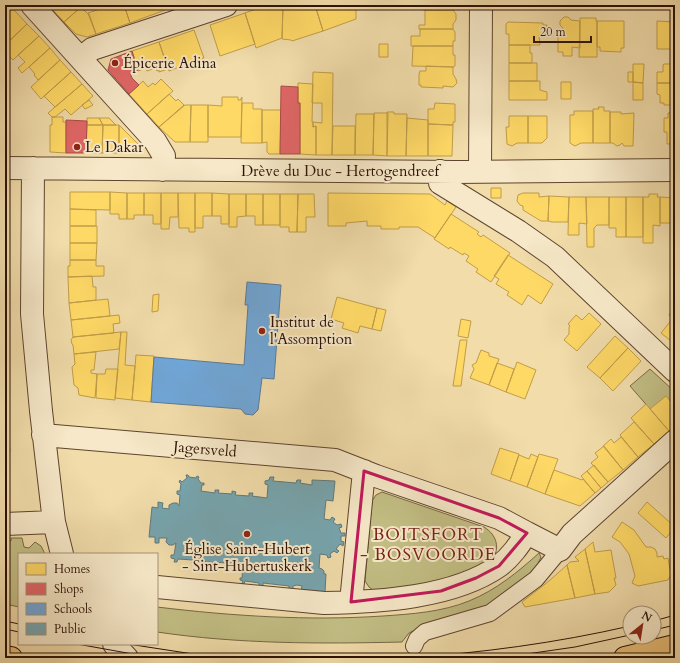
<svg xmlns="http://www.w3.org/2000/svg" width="680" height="663" font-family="Cardo,serif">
<rect width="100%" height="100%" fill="#f1dcaa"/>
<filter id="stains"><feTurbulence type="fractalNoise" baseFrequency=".005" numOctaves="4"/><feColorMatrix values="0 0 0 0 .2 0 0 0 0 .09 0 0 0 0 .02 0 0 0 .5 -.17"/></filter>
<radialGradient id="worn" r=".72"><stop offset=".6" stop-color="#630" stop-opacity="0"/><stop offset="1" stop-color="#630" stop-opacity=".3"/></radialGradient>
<path fill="#c2be84" stroke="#786845" d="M650,369L675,392V403L673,405L650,409L630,386Z
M382,492L484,527C497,535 501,549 491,561L437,585L373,590L369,587L365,581L372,501L376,495Z
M11,538H22L24,547L29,548L35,542L41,546L45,554H19V607L5,604V541H11Z
M539,553L541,557L535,570L497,602L415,630L409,633L402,642C320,644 238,644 157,632V607C232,616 308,621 383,616C412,614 442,612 469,601C496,590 518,572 539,553Z"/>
<path fill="#ffd966" stroke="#c09d49" d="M48,5H81L82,6L64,22Z
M98,5H124L130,23L96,34L88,13L97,10Z
M124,5H163L165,10L130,23Z
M267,5H283L282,38L256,48L245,13Z
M283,5H315L323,31L292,41L291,40L282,39Z
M315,5H356V19L323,31Z
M423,5H452L453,10H423Z
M81,7L88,14H89L96,34L87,37L76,34L64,22Z
M8,8L10,10H14L27,24L5,45V11Z
M425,10H453L456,14V20L453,24V29H419V25H425Z
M245,13L255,44L220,56L210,25Z
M564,17H568L571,20L580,21V48L572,47V56H563V52H558V36H563V28L560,25V21Z
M580,18H596V21H597V57H579Z
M597,21H624V48H621V52L600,51V47H597Z
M657,21L675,22V49H657Z
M508,22L543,23V25H547V34L539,35L540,45H509V34H506V24Z
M27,24L39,36L13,60L5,52L6,47L5,45Z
M420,29H453L455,32V41H453V46H411V36H420Z
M194,30L204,58L193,62V64L179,69V67L169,71L159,42Z
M39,36L50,48L22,73L18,68L25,62L18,55Z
M159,42L168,69L159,72V70L157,71L155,68L147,71L146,68L138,71L132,51Z
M379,44H388V57H379Z
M509,45H530V53H532V63H509Z
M413,46H453V55H455V66L453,67L412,66Z
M50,48L60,60L38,80L34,75L35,74L29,67Z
M60,60L71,72L41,99L31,87Z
M509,63H537V81H509Z
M633,64H644L643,83L633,82Z
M664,64H675V83H657V72H663V65Z
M426,66L453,67V74L456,79L457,83L453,87L443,86V88L421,87V85H419V74L420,71H426Z
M71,72L82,84L55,107L44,96Z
M313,72L333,73L332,155H316V126L313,127V122L322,123V103H312Z
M628,72H633V82H628Z
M161,79L173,91L147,114L129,94L143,81L148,87L153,83L155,85Z
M509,81H540V90L547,92V100H509Z
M561,82H571V99H561Z
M633,82L643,83V100H633Z
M298,83L313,84L312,122H313V127L316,126V155L300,154V103H298Z
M657,83H675V105H664V103H660V95L657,94Z
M82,84L93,96L71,115L65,109L55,117H52L48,113Z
M169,94L176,101L178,99L184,105L159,127L147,114Z
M222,97H238V100H241V98L242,97L241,137H208V105L222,106Z
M89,100L93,105L85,109L82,105Z
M242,103H253V109H262V143H241Z
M435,103L455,104V122H453V125L428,124V109H434Z
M185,105H191L190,142H175L159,127Z
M191,105H208V142H190Z
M598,107H604V111H610V143H593V109H599Z
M262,110H281L280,154H269L267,152V142L262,143Z
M574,111H593V143H581L575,146L570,143V115H574Z
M387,112H394V114H407L406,156H387Z
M610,112H621V114L634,113L633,146H624L622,143L620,145L617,146L613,143H610Z
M374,113H388L387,156L373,155Z
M668,113H673L672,118L675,117V144H667V132H664V118H668Z
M356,114H374L373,155H355Z
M509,116H528V143H517L512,146L507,144L506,127H509Z
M528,116H547V138L542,143H528Z
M52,117H63V122H66V153L50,152V125H52Z
M87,118H99L103,125H87Z
M99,118H109L116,125H103Z
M407,118L428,120V156H406Z
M428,124L453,125L452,156H428Z
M87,125H103L102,153H86Z
M103,125H119V153H102Z
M119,125L141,147L137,153H119Z
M333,126H355V155H332Z
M491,188H501V198H491Z
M70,192H110V210L70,209Z
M110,192L127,193V219H119V214H110Z
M127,193H144V215H134V219H127Z
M144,193H161V224H153V215H144Z
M161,193H178V217H170L169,229H161Z
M178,193H195V232H189V228H179Z
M195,193H212V216H203V228H195Z
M212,193L229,194V224H221V216H212Z
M328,193L430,194L445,205L447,201L456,207L435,238L418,227H399V229H381V226H367V221L346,223V226H328Z
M523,193H539V197L549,196L548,221H541L523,210V206L520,205L517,201L518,195Z
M229,194H246V216L237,217V227H229Z
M246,194H263V225H255V216H246Z
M263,194H280V225H263Z
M280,194H298L297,232H289V227H280Z
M298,194H314L315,217H306V232H297Z
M649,194H658L657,197H660V226L653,225V243H643V197H649Z
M549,196L569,197L568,222H552L548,221Z
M569,197H586L587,224L579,223V235H568Z
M586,197H609V225H597L594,228V247H587Z
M609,197H626V237H616V228H609Z
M626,197H643V237H626Z
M660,197L675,198V223H660Z
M70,209L96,210V226H70Z
M451,214L479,232L477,234L481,237L483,235L510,253L491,282L476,272L478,269L466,261L469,256L464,253L463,255L450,247L449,249L434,239Z
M70,226H97V243H70Z
M70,243H97L96,260H70Z
M508,255L553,284L541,304L528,295L522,305L507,295L509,292L496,284L499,279L494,276Z
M70,260H96V266H104V276L68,277V266H70Z
M92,276L93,287H96V300L69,303L68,277Z
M159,294L158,311L152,312L153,295Z
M337,297L377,308L372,329L360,326L358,333L342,328L344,323L331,319Z
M108,299L110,316L71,320L69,303Z
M377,308L386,310L381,331L372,329Z
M675,308V344L661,333L673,318L669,315Z
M589,313L601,324L577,351L564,340L569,334V327L570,326L568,324L576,315L582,320Z
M119,315L120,323L113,324L114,333L73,337L71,320Z
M461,319L471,321L468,338L458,336Z
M121,332H127L125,365L135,366L132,400L115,398Z
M121,332L119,349L74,354L73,345L72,344L71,340L73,337Z
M615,336L628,348L600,378L587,367Z
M460,340H467L461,386H453Z
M628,348L641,361L613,391L600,378Z
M481,350L489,353V356L499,359L489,385L470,378L474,369L472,365L476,363Z
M96,352L94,370H91V373L97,374L95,398L79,395L78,388L74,385L72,367L75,364L74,354Z
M136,355L154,356L151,402L132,400Z
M517,362L536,370L525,399L506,392Z
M497,363L514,369L506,392L489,385Z
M106,369H118L115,400L96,398L97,374H105Z
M666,396L675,407V425L669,431L650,409Z
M646,404L669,431L654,444L631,418Z
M634,422L654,444L638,457L620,435Z
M621,437L638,457L623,470L603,446L611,439L614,443Z
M5,439H9L10,452H5V465Z
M604,446L623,470L608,482L591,463L598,457L595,453Z
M500,448L519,454L510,481L491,474Z
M531,454L538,457L527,487L510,481L519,455L529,459Z
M539,454L558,459L545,494L527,487Z
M594,465L608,482L601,488L587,471Z
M554,470L582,480L583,479L595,493L580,506L545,494Z
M587,471L601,488L595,493L581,476Z
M647,502L675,527L666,538L638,513Z
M622,522L634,530L646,547H651L655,549L657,553V557L663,556L664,559L668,558L671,575L668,580L638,586L632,583L635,576L629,554L620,542L612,537Z
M593,542L595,552L611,550L616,578H614L616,585L609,592L595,594L585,549Z
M585,549L595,594L575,598L567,565L570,562L579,561L575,557Z
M567,565L575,598L525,607L522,602L549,581Z"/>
<path fill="#e06666" stroke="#aa4c49" d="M132,51L138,70L130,73L132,78L139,85L129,94L108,70L111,59Z
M281,86L298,87V103H300V154H280Z
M66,120L87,121L86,153H66Z"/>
<path fill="#6fa8dc" stroke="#5b7b9c" d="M247,282L281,285L274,379L262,378L258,410L253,415L245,414L241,409L151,402L154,357L244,365L248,305H245Z"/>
<path fill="#76a5af" stroke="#60797c" d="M186,475H188L189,477L196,478L197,476L199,477L198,479L201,483H204V485H202L201,491L215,493V490H219L218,493L232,494V491L236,492L235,495L249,496V493H253L252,496L267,498L268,485L265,484V481L269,480L270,477H274L273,481L296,483L297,480H301L300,483L312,485V480L335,481L333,501L326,500L324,519L330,520L332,517L335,519L333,522L337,525L341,524L342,527L339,528L341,533H345V536H341V541L344,542L343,546L340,544L336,549L339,551L337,553L334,551L330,554L331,557L328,558L327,555L320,554L319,568L322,569L324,571V574H326L325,593L301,591L302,586L297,585L293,586V589H289V586L263,583V587L259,586V583L245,581L244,584L242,583L243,581L240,580V578H242L243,564H230V566H226L227,563L213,562V565L209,564L210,562L196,561V563H192L193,560L178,559L177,562H174L175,559L171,558V555H174L176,543L173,545H169L166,542L167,538H159V543H155V537H149L152,507L158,508V502L163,503L162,508L169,509V505L173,503H177L179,506L180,495L177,494V491H180L181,484L179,482L180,480L182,482L187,478Z"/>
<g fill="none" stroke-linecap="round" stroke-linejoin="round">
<g stroke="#5e442f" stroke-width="18">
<path id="pedestrian" d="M414,646L417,639L425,632L490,613L536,579L560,550"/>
</g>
<g stroke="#5e442f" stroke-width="24">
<path id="minor" d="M32,5L155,141L164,156L163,170
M81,58L92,49L226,5
M5,168L455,172L675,170
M33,168L32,314L41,411L54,522L62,554
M440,171V183L518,231L555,257L675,371
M480,171L481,5
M43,435L335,460L376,476L499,518L527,533C519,545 511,557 499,566C453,598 379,602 324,603L157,587
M5,524L54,522
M527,533L560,550L572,534L675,441
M351,602L364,471
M114,644L127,658"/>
</g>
<g stroke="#2d1106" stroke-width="24">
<path id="primary" d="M5,657L11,658
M625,658L675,646"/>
</g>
<use href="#pedestrian" stroke="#f6e8c8" stroke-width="16"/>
<use href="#minor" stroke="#f6e8c8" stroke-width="22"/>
<use href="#primary" stroke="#e8be75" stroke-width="22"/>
<path stroke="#2d1106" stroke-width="1" d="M5,621L19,624
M654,621L675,615
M5,629L19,632
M654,630L675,625
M77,644L155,658
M128,644L193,654L242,658
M405,658C481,653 556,643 630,626
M499,658L575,647L630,635"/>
</g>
<path fill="none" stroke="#c2185b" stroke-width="3" stroke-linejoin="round" d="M364,471L499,518L527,533L499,566L476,578L441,591L351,602Z"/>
<g fill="#8f2418" stroke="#f6e8c8" stroke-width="1.5">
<circle cx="115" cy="63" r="4"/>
<circle cx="77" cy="147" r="4"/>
<circle cx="262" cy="331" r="4"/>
<circle cx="247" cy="534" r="4"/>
</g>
<g text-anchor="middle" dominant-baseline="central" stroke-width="4" stroke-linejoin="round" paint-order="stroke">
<g font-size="15" fill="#2d1106" stroke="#f6e8c8" text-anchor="start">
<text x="123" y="63">Épicerie Adina</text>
<text x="85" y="147">Le Dakar</text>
<text x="270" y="322">Institut de<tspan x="270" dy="17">l'Assomption</tspan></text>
<text x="247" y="549" text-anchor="middle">Église Saint-Hubert<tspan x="247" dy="17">- Sint-Hubertuskerk</tspan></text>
</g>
<g font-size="15" fill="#2d1106" stroke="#f6e8c8">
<text x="340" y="171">Drève du Duc - Hertogendreef</text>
<text transform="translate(205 449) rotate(5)">Jagersveld</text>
</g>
<g font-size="17" letter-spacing="1" fill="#7a1f14" stroke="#f6e8c8">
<text x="428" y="534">BOITSFORT<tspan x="428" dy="20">- BOSVOORDE</tspan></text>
</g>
</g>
<rect width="680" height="663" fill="none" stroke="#f1dcaa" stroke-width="20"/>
<rect x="6" y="6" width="668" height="651" fill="none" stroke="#2d1106" stroke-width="2"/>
<rect x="10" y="10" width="660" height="643" fill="none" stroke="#2d1106"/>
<rect x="18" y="553" width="140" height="92" fill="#f6e8c8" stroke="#a6927a"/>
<rect x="26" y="563" width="20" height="12" fill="#ffd966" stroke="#a6927a"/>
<text x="54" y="573" font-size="12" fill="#2d1106">Homes</text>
<rect x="26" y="583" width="20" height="12" fill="#e06666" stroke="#a6927a"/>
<text x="54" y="593" font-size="12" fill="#2d1106">Shops</text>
<rect x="26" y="603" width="20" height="12" fill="#6fa8dc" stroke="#a6927a"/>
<text x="54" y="613" font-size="12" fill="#2d1106">Schools</text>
<rect x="26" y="623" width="20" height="12" fill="#76a5af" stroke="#a6927a"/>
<text x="54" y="633" font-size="12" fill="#2d1106">Public</text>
<g transform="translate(642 625) rotate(30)"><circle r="19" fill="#f6e8c8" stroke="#a6927a"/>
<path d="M0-3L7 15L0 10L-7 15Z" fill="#8f2418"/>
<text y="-6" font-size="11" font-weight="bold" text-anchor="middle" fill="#2d1106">N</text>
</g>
<path d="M534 36v6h57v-6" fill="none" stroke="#2d1106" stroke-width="2"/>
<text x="540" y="36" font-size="12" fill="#2d1106" stroke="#f6e8c8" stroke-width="3" paint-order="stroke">20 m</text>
<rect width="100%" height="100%" filter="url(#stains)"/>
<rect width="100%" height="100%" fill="url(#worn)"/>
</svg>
